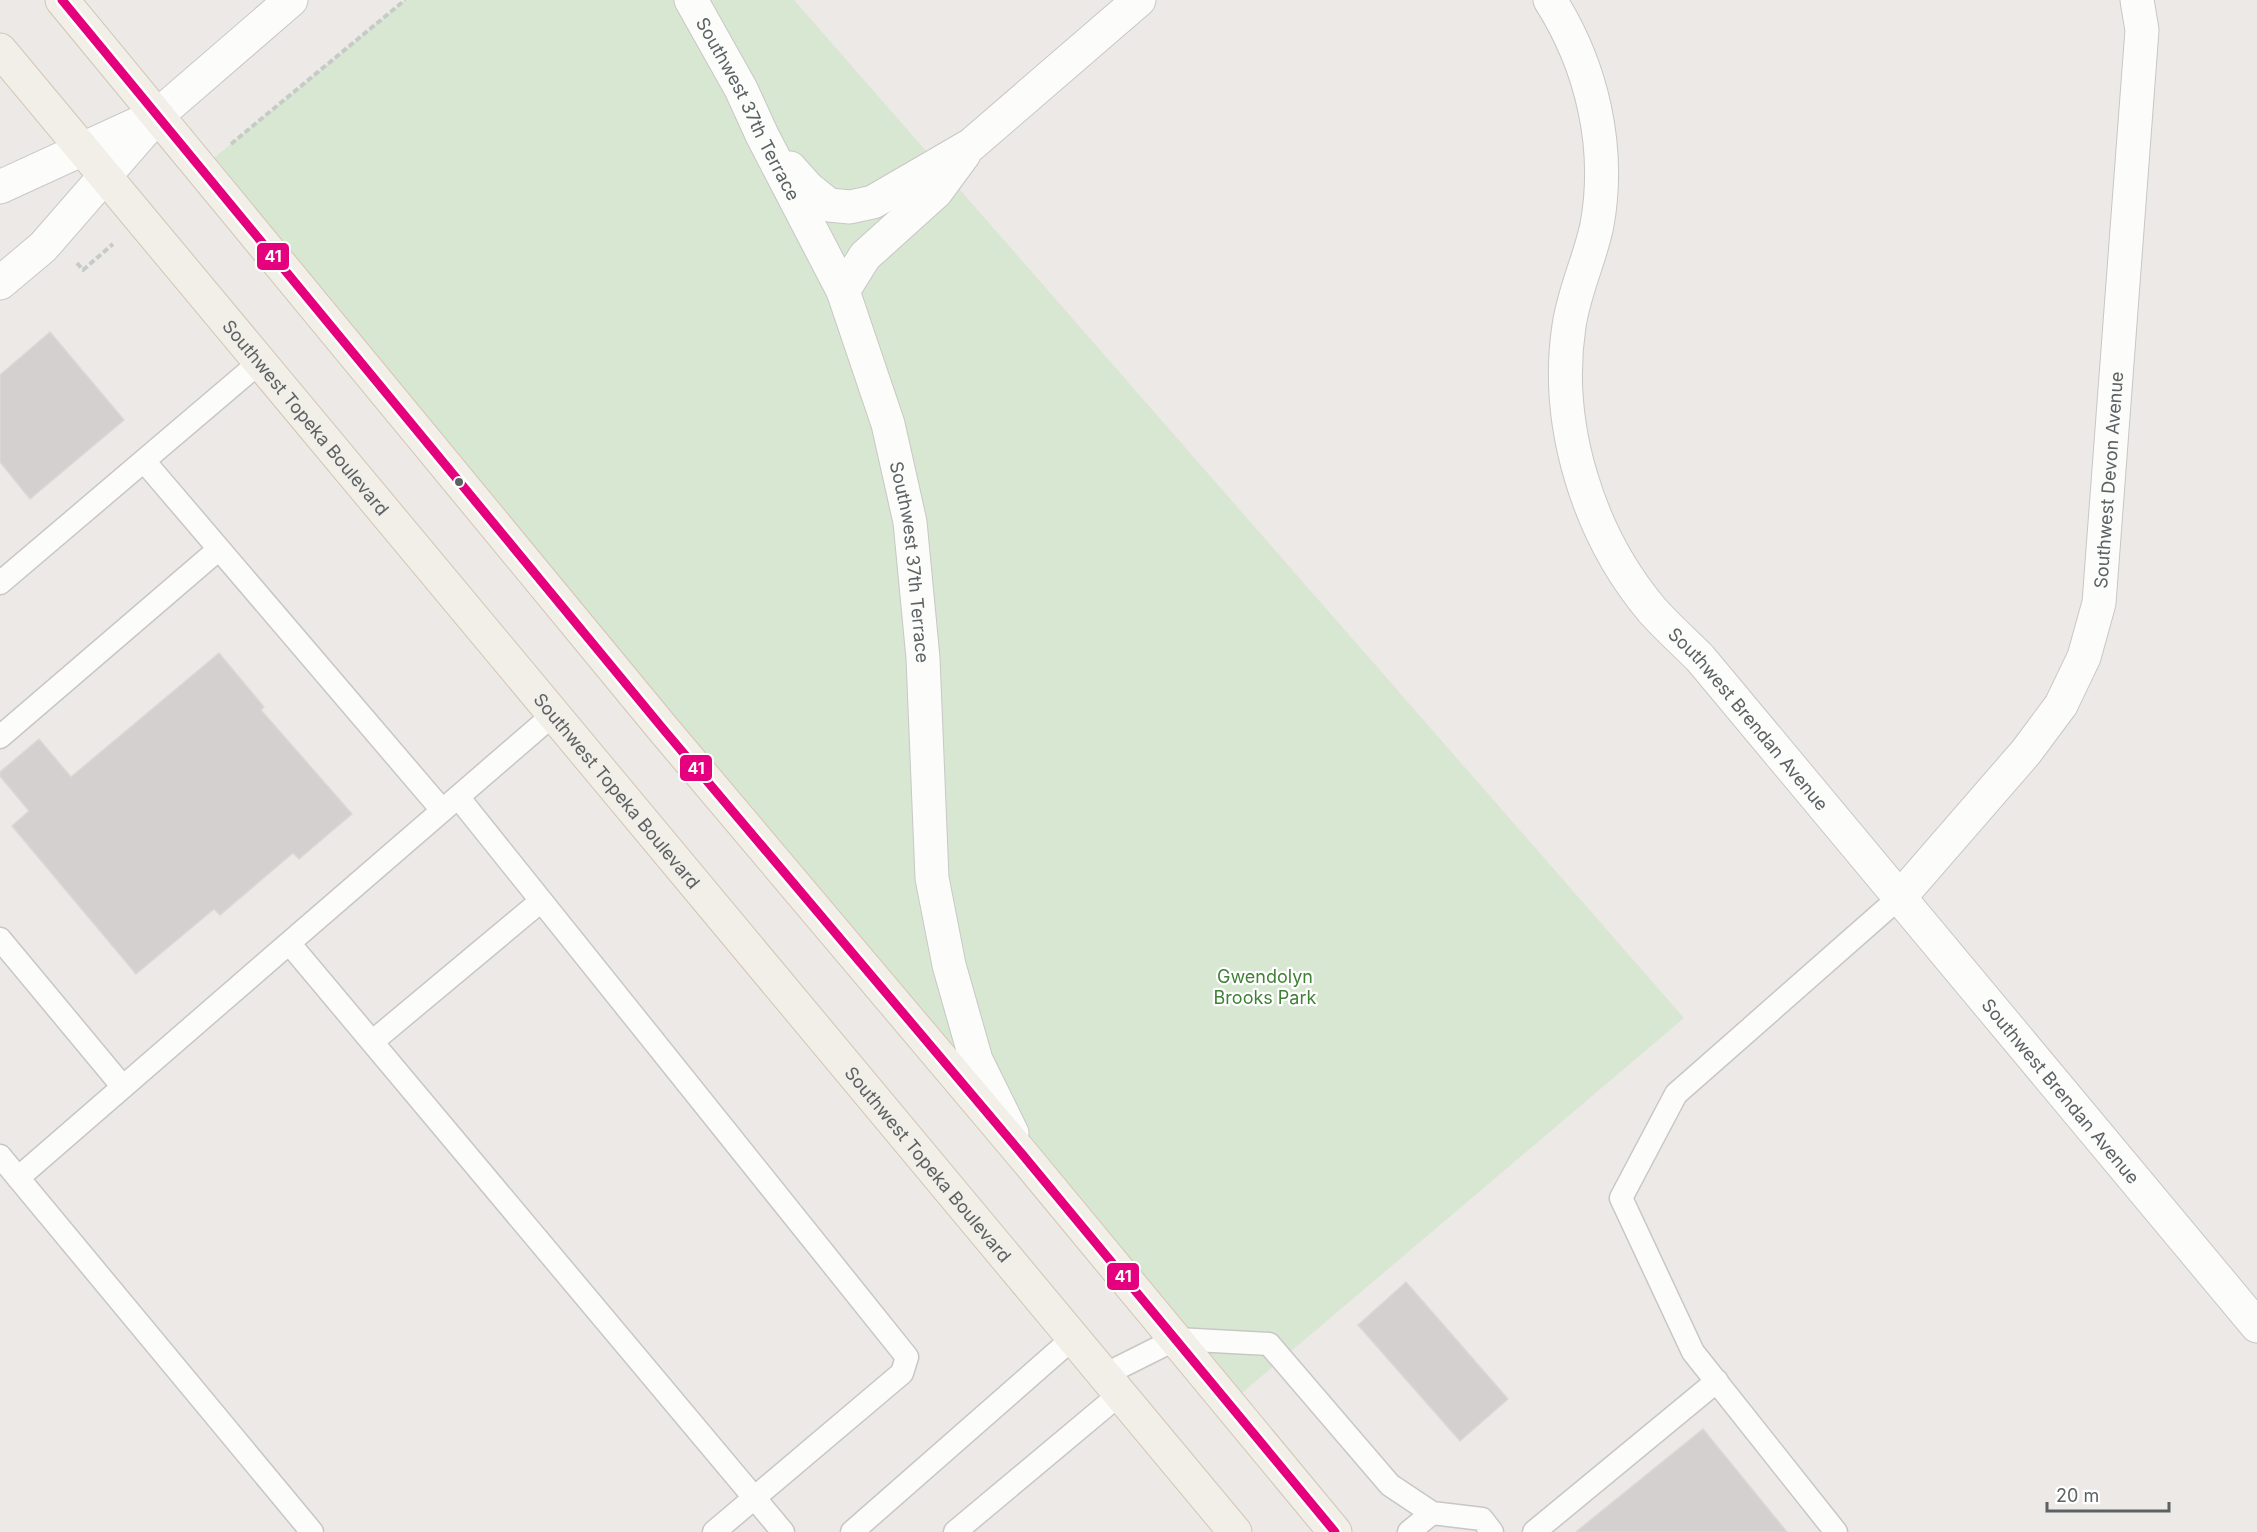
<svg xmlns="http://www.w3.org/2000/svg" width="2257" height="1532" font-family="Inter,sans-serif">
<rect width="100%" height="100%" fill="#ece9e6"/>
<path fill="#d8e7d2" d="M405,0H794L1684,1018L1230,1403L202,168Z"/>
<path fill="#d3d0cf" stroke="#dbd8d6" stroke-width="1.5" d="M50,332L124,420L30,499L0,462V375Z
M219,653L264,707L261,710L352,814L299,859L293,853L220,915L214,909L136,974L12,826L29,811L0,776V772L39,739L71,777Z
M1406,1282L1508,1399L1460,1441L1358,1325Z
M1703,1429L1787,1532H1577V1531Z"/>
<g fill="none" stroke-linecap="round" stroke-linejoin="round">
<g stroke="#c8c7c6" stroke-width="25">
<path id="service" d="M144,461L442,810
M0,583L260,362
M554,714L289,943L783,1532
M0,737L219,549
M458,797L907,1357L902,1373L714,1532
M0,939L123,1087
M372,1042L541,901
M0,1156L312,1532
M18,1178L289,943
M1104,1375L1176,1339L1269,1344L1390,1485L1432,1513
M852,1532L1073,1338
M955,1532L1120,1394
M1409,1532L1432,1513L1482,1519L1492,1532
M1534,1532L1717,1381
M1836,1532L1693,1352L1621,1198L1676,1094L1901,896"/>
</g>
<g stroke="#c8c7c6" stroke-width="35">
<g id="minor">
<path id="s1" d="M691,0L741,89L762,135L843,291L888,424L910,522L923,658L932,878L949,965L976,1060L1012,1133"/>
<path id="s2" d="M1550,0C1592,66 1611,147 1597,225C1590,259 1574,291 1569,326C1554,424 1588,534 1652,610C1667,627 1684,642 1700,658L2257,1326"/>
<path d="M790,168L808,188L829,205L850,207L873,202L971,145L1139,0"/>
<path d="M843,291L865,256L936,192L964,154"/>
<path id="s3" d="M1901,896L2026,752L2061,705L2084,657L2099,603L2142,30L2137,0"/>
</g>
</g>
<g stroke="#c8c8c8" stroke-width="35">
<path id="secondary" d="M0,187L146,120
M0,283L43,247L158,115L291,0"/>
</g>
<g stroke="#d3c5b4" stroke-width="35">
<g id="primary">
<path d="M62,0L664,730L1022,1154L1335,1532"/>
<path id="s4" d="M0,50L1235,1532"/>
</g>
</g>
<path stroke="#c6cbc7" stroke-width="4" stroke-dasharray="6 3" stroke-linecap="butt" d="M231,144L405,0
M77,263L83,270L113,244"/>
<use href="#service" stroke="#fcfcfb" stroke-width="22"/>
<use href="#minor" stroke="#fcfcfb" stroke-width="33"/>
<use href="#secondary" stroke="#fcfcfb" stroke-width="33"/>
<use href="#primary" stroke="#f2eee8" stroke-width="33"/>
<g stroke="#fff" stroke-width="14">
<path id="bus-1" d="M62,0L664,730L1022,1154L1335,1532"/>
</g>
<use href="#bus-1" stroke="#e5007d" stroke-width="9"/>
</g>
<circle fill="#5c6164" stroke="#fff" stroke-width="2" cx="459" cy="482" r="5"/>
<g text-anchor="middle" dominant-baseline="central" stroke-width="4.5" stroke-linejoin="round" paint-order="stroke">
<g font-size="18" fill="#5c6164" stroke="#fff">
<text stroke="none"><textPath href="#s1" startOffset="123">Southwest 37th Terrace</textPath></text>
<text stroke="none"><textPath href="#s4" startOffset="478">Southwest Topeka Boulevard</textPath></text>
<text stroke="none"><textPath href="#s3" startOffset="482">Southwest Devon Avenue</textPath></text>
<text stroke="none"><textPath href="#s1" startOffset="609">Southwest 37th Terrace</textPath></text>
<text stroke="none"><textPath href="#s2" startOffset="790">Southwest Brendan Avenue</textPath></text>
<text stroke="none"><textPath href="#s4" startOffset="964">Southwest Topeka Boulevard</textPath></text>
<text stroke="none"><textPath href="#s2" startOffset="1276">Southwest Brendan Avenue</textPath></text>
<text stroke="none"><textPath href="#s4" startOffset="1450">Southwest Topeka Boulevard</textPath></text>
</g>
<g font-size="18" fill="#408037" stroke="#fff">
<text x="1265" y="976">Gwendolyn<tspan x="1265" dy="21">Brooks Park</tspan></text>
</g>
</g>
<g stroke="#fff" stroke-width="2">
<rect x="256" y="242" width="34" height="29" rx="6" fill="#e5007d"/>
<rect x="679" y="754" width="34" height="28" rx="6" fill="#e5007d"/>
<rect x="1106" y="1262" width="34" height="29" rx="6" fill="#e5007d"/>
</g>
<g font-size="16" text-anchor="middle" font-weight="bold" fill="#fff">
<text x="273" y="262">41</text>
<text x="696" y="774">41</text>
<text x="1123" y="1282">41</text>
</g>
<path d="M2047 1502v9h122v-9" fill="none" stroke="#5c6164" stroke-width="3"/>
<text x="2056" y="1502" font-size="18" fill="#5c6164" stroke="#ffffff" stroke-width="4.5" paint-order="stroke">20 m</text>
</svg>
